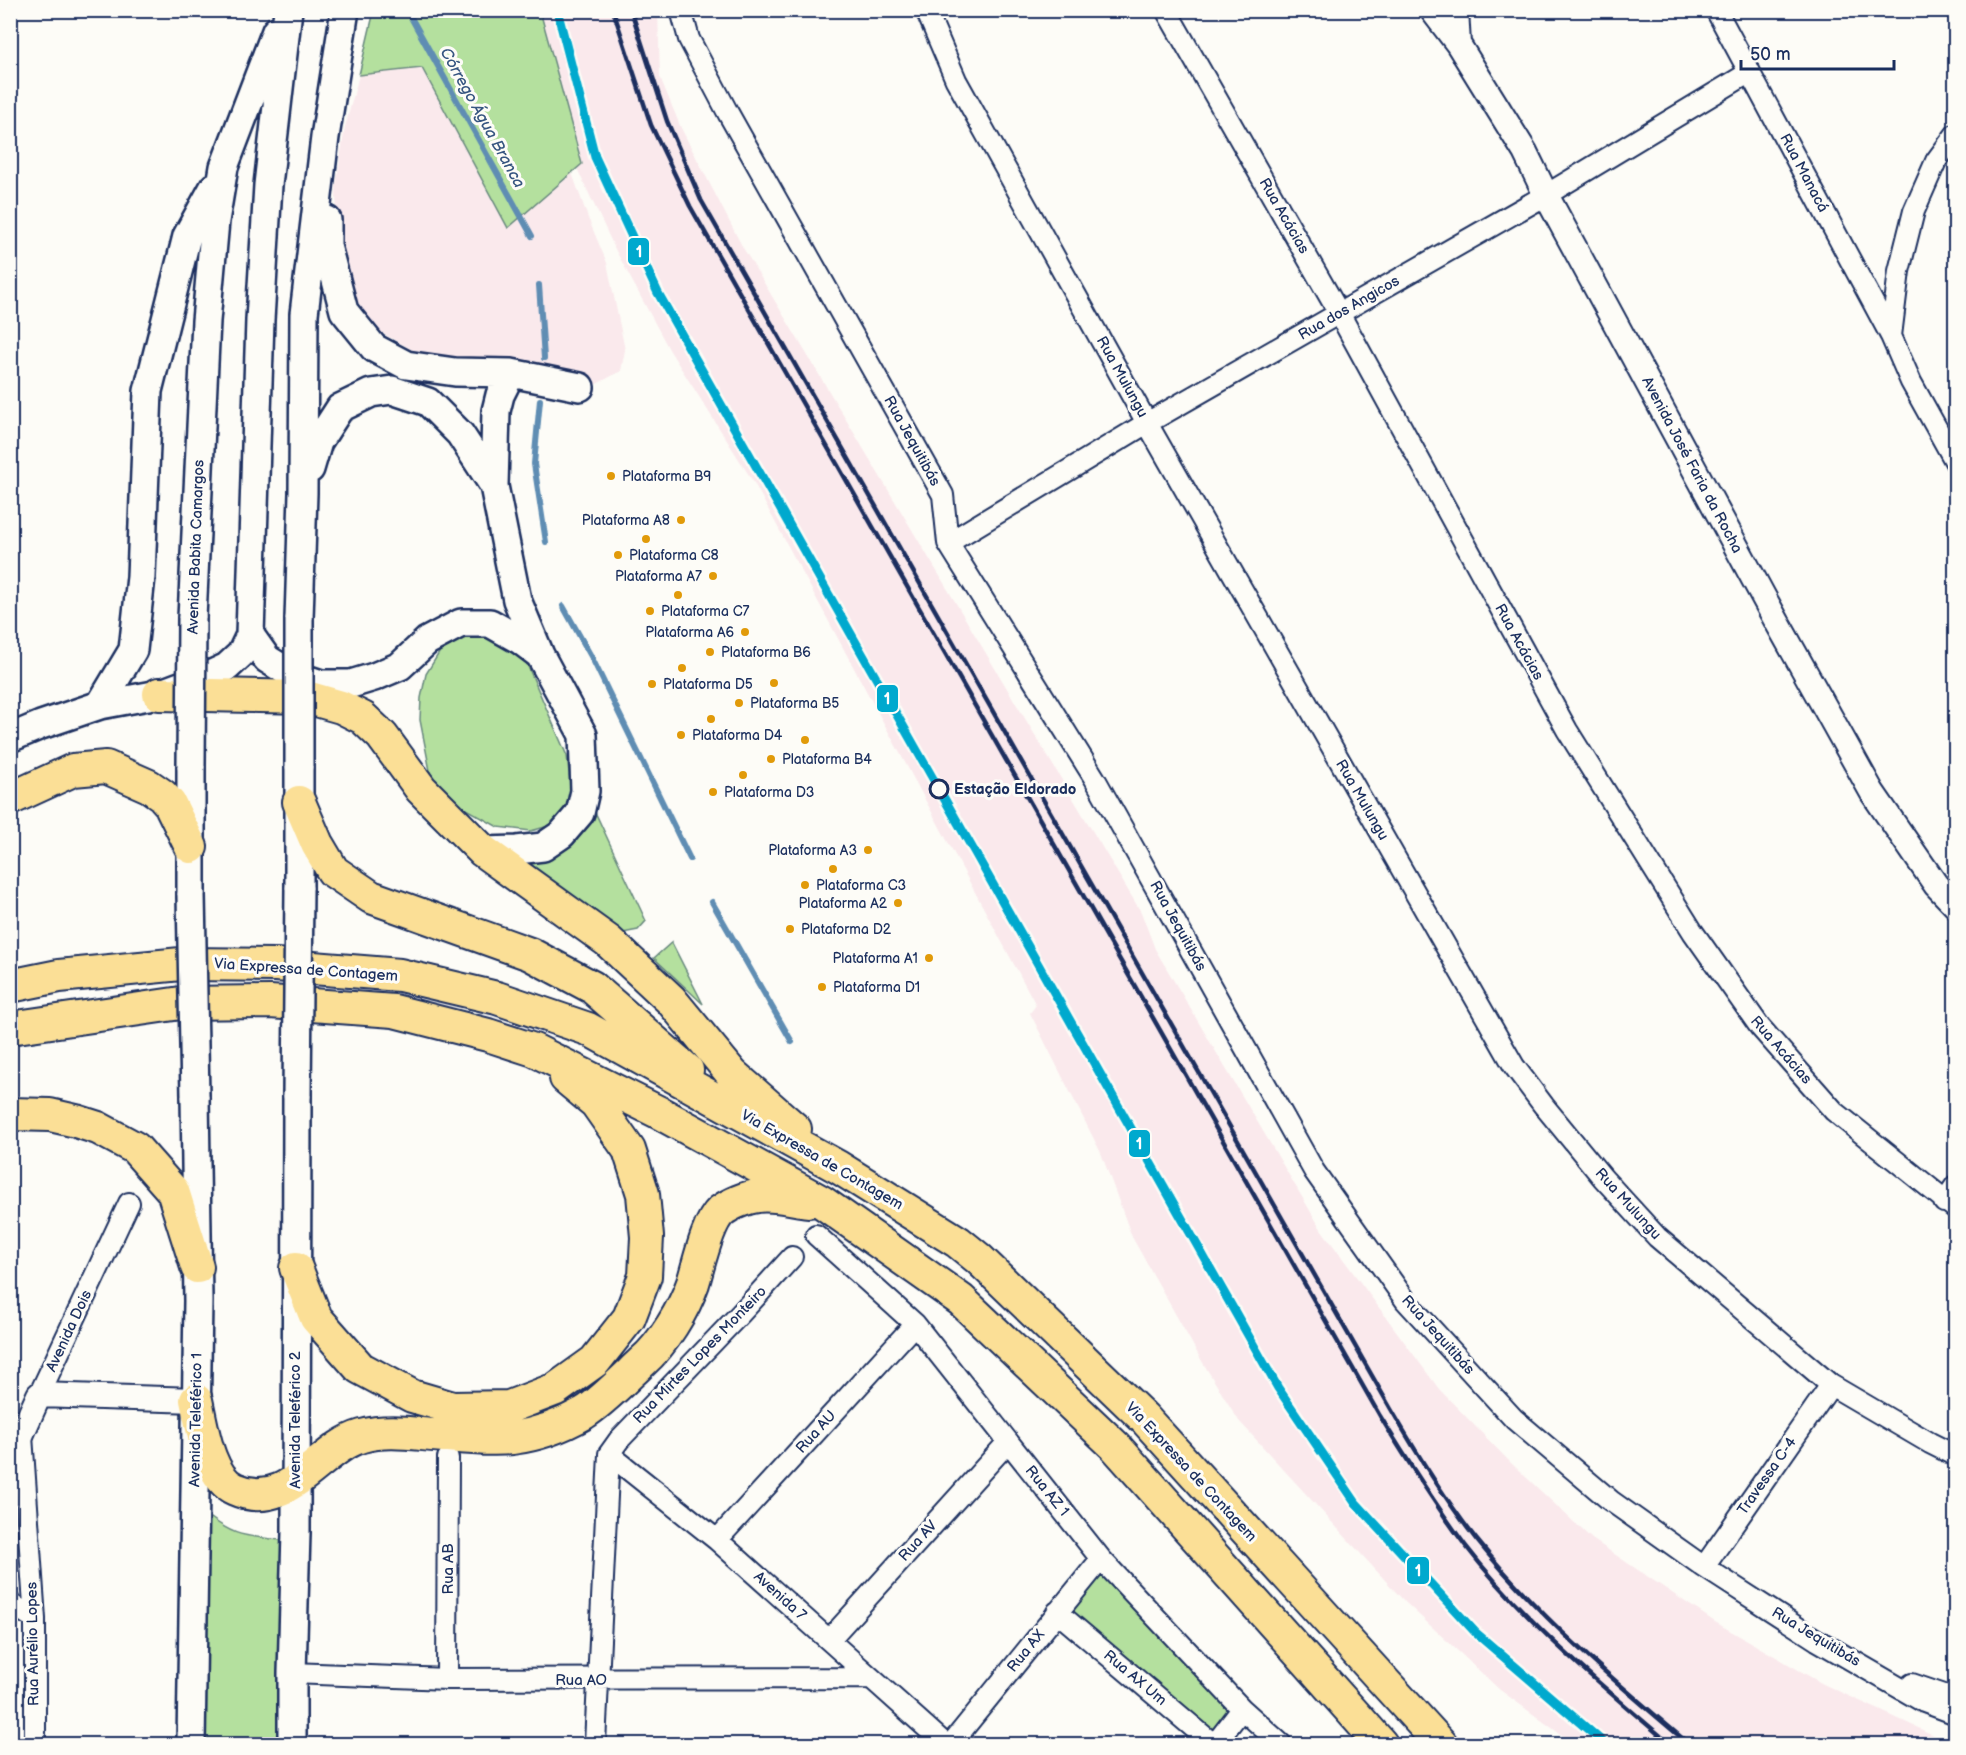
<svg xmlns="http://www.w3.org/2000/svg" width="1966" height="1755" font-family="'Balsamiq Sans',sans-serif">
<rect width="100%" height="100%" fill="#fdfcf7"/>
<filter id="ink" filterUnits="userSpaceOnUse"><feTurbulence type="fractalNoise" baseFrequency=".0167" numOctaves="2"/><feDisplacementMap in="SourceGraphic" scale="12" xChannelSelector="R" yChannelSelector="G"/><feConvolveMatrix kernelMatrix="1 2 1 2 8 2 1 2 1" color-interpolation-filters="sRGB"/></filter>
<g filter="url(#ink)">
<path fill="#fae9ec" d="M518,11H658L660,77L681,128L742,246L1141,912L1155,949L1321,1229L1439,1389L1511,1463L1592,1539L1715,1622L1823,1684L1953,1744H1574L1500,1690L1406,1603L1239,1421L1203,1363L1132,1237L1101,1153L1030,1013L1036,1005L754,483L670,351L616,251L557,126Z
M422,67L508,228L572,173L588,218L607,263L625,350L621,371L593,386L559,376L425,357L371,327L344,275L337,234L336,185L345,127L359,75Z"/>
<path fill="#b4e09e" stroke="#68887e" stroke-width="1.5" d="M374,11H540L582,164L508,228L422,68L359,75Z
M464,635L488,636L511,648L526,662L567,756L573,806L559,823L531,831L498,827L455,803L432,781L420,720L421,698L426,674L442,648Z
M596,814L646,921L638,930L623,933L518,864L573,841Z
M672,942V943L703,1004L654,958Z
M200,1509C231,1536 242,1536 281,1540L280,1744H199Z
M1101,1561L1239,1713L1214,1744L1059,1612Z"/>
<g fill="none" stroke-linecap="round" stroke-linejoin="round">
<path stroke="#5e8db3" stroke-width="6" d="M408,12L532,236
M539,285L544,358
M540,400L534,464L546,542
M563,606L592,658L690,859
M712,902L792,1042"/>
<g stroke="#1b2f5e" stroke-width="24">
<path id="minor" d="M681,10L689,39L728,113L943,495L948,543L1095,779L1314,1171L1406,1301L1514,1419L1611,1501L1704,1567L1817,1640L1924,1702L1956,1714
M926,10L956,80L1147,423L1514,1066L1544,1106L1603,1178L1657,1237L1831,1385L1930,1443L1956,1456
M1166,10L1339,313L1567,730L1693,932L1760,1027L1834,1111L1956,1209
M1716,10L1891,336
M1956,134L1936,161L1914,211L1899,271L1891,336L1911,382L1956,463
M948,543L1147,423L1546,195L1750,72
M1944,1202L1956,1185
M816,1235L915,1324L1101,1559L1242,1709L1281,1744
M39,1395L129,1203
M22,1436L35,1619V1744
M609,1454L717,1540L945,1744
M609,1454L619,1440L741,1313L792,1257
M717,1540L915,1324
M1704,1567L1831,1385
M10,1603L35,1619
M1057,1612L1213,1744
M829,1640L1008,1442
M292,1673L447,1679L871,1678
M447,1679L448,1458
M1912,1684L1956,1699
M595,1744L609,1454
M951,1744L1101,1559
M1215,1744L1242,1709"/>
</g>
<g stroke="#1b2f5e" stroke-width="28">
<path id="tertiary" d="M1432,10L1458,44
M1456,10L1458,44L1525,152L1546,195L1776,620L1872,792L1936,885L1956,906
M10,1460L39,1395L196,1400"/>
</g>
<g stroke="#1b2f5e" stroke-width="32">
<path id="secondary" d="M327,220V246L344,311L374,348L406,365L455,372L511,373L580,387
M310,469L318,442L340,408L371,393L392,390L428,402L460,434L494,486
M192,618L206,321L215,221L224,167L276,31
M299,619L303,493L304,314L325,137L345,10
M250,635L267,659L291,674L321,684H351L374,677L400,666L427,641L461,623H490L520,640L540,655
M100,705L133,650L141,577L148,391L187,236L214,187
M10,738L41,725L100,705L159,694L212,674L227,667L241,654L250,635L260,320L268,185L288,10
M483,851L517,850L543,847L562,834L580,813L585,791L583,735L540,655L517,600L494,486L496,411L500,395L511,373
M299,889V766
M191,895V766
M191,1744L198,1301L195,1096
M292,1744V1673L296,1533L297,1095"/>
</g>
<g stroke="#1b2f5e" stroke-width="36">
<path id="trunk" d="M159,694L306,697L341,707L363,718L382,736L421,789L483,851L608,941L671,1000L732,1074L795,1129
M10,799L73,770L106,767L149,786L162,795L170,804L191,847
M299,802L317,844L333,871L371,897L530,954L592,987L687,1070
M10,986L59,976L181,964L276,965L400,975L497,998L588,1029L838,1167L958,1242L979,1259L1144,1418L1441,1744
M10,1028L181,1003L270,1002L394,1011L488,1035L534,1050L658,1112L822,1202L961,1300L1115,1446L1381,1744
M10,1114L50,1115L76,1121L98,1128L135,1148L173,1191L197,1267
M296,1268L316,1318L360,1368L412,1396L453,1408L509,1407L556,1389L595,1361L629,1318L645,1276L647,1237L643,1194L629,1150L596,1103L566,1078
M196,1400C202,1426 208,1477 235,1489C288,1513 319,1448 362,1436C389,1428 420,1435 448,1436C468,1438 491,1440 512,1438C536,1435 563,1425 584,1413C602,1402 626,1377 642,1362C663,1344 684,1309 693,1283C699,1264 707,1224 721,1211C730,1204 747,1197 758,1196C774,1194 793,1199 808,1201"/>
</g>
<use href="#minor" stroke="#fdfcf7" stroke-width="20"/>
<use href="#tertiary" stroke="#fdfcf7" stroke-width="24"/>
<use href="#secondary" stroke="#fdfcf7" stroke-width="27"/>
<use href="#trunk" stroke="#fbdf96" stroke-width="32"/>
<path stroke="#1b2f5e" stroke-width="4.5" d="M613,10L651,125L690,206L1380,1416C1407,1460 1434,1503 1465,1545C1522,1619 1599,1684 1670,1744
M631,10L667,121L701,200L1391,1409C1417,1454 1444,1498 1476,1539C1538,1616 1614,1681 1689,1744"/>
<g stroke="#1b2f5e" stroke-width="32" stroke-linecap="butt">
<path id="secondary-bridge" d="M299,619V766
M191,766L192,618
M191,895L195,1096
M297,1095L299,889"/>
</g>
<use href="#secondary-bridge" stroke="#fdfcf7" stroke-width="27"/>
<g stroke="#fdfcf7" stroke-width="14">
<path id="metro-1" d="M557,10L595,157L658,293L1278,1388L1356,1503L1476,1633L1605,1744"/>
</g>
<use href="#metro-1" stroke="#00a9ce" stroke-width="9"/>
</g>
</g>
<g fill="#e19a09" stroke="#fdfcf7" stroke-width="2">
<circle cx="611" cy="476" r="5"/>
<circle cx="681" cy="520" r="5"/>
<circle cx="646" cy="539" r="5"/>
<circle cx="618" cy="555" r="5"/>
<circle cx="713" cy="576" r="5"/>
<circle cx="678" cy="595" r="5"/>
<circle cx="650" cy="611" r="5"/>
<circle cx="745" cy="632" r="5"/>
<circle cx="710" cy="652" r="5"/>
<circle cx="682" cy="668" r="5"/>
<circle cx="774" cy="683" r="5"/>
<circle cx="652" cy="684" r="5"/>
<circle cx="739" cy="703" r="5"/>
<circle cx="711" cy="719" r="5"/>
<circle cx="681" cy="735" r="5"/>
<circle cx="805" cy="740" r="5"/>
<circle cx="771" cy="759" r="5"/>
<circle cx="743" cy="775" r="5"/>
<circle cx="713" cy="792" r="5"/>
<circle cx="868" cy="850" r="5"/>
<circle cx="833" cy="869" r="5"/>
<circle cx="805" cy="885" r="5"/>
<circle cx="898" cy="903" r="5"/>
<circle cx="790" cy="929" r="5"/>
<circle cx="929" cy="958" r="5"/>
<circle cx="822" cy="987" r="5"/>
</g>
<circle fill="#fdfcf7" stroke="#1b2f5e" stroke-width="3" cx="939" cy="789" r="9"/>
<g text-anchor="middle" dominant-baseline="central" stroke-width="6" stroke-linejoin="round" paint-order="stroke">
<g font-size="14" fill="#1b2f5e" stroke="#fdfcf7" text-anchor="start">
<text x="622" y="476">Plataforma B9</text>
<text x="670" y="520" text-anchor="end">Plataforma A8</text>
<text x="629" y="555">Plataforma C8</text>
<text x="702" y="576" text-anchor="end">Plataforma A7</text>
<text x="661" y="611">Plataforma C7</text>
<text x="734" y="632" text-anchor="end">Plataforma A6</text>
<text x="721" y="652">Plataforma B6</text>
<text x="663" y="684">Plataforma D5</text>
<text x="750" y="703">Plataforma B5</text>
<text x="692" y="735">Plataforma D4</text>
<text x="782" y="759">Plataforma B4</text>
<text x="724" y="792">Plataforma D3</text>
<text x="857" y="850" text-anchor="end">Plataforma A3</text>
<text x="816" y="885">Plataforma C3</text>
<text x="887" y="903" text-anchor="end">Plataforma A2</text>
<text x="801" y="929">Plataforma D2</text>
<text x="918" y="958" text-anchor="end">Plataforma A1</text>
<text x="833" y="987">Plataforma D1</text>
</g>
<g font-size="15" fill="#1b2f5e" stroke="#fdfcf7">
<text transform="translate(1804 173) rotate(62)">Rua Manacá</text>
<text transform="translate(1284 216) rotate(60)">Rua Acácias</text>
<text transform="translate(1349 308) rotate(-30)">Rua dos Angicos</text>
<text transform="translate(1122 377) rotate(61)">Rua Mulungu</text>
<text transform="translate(912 441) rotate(61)">Rua Jequitibás</text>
<text transform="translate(1692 465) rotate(62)">Avenida José Faria da Rocha</text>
<text transform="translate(196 547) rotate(-88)">Avenida Babita Camargos</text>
<text transform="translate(1519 642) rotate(61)">Rua Acácias</text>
<text transform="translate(1362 800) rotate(60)">Rua Mulungu</text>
<text transform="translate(1178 926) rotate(61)">Rua Jequitibás</text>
<text transform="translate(306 970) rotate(4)">Via Expressa de Contagem</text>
<text transform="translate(1781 1050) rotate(49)">Rua Acácias</text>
<text transform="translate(822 1160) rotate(30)">Via Expressa de Contagem</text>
<text transform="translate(1628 1204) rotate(48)">Rua Mulungu</text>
<text transform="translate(69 1331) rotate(-65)">Avenida Dois</text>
<text transform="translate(1438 1335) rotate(48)">Rua Jequitibás</text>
<text transform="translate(700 1355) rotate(-46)">Rua Mirtes Lopes Monteiro</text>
<text transform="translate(196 1420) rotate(-89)">Avenida Teleférico 1</text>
<text transform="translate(295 1420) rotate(-90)">Avenida Teleférico 2</text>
<text transform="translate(816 1432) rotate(-48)">Rua AU</text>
<text transform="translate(1191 1472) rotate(47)">Via Expressa de Contagem</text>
<text transform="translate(1767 1476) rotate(-55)">Travessa C-4</text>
<text transform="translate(1047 1491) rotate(51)">Rua AZ 1</text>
<text transform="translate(918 1541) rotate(-48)">Rua AV</text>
<text transform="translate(448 1569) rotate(-90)">Rua AB</text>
<text transform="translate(780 1596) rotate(42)">Avenida 7</text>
<text transform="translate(1816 1637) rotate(31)">Rua Jequitibás</text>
<text transform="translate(33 1644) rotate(-91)">Rua Aurélio Lopes</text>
<text transform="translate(1026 1651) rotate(-51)">Rua AX</text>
<text transform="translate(1135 1678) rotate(40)">Rua AX Um</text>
<text x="581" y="1680">Rua AO</text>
</g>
<g font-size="15" font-weight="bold" fill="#1b2f5e" stroke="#fdfcf7" text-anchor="start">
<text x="954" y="789">Estação Eldorado</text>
</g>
<g font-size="16" font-style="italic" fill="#375681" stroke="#fdfcf7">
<text transform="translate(482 118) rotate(61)">Córrego Água Branca</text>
</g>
</g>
<g stroke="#fdfcf7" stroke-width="2">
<rect x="627" y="237" width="23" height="29" rx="6" fill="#00a9ce"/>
<rect x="876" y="684" width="23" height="29" rx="6" fill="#00a9ce"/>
<rect x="1128" y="1129" width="23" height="29" rx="6" fill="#00a9ce"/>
<rect x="1406" y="1556" width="24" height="29" rx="6" fill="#00a9ce"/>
</g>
<g font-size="16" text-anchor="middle" font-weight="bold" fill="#fff">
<text x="639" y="257">1</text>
<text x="887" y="704">1</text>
<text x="1139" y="1149">1</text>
<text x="1418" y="1576">1</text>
</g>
<rect width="1966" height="1755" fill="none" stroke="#fdfcf7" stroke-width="36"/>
<rect x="18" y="18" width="1930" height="1719" fill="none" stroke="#1b2f5e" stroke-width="2" filter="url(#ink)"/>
<path d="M1741 60v9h153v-9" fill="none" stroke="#1b2f5e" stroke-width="3"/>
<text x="1750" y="60" font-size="18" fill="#1b2f5e" stroke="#fdfcf7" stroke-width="4.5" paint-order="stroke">50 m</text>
</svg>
